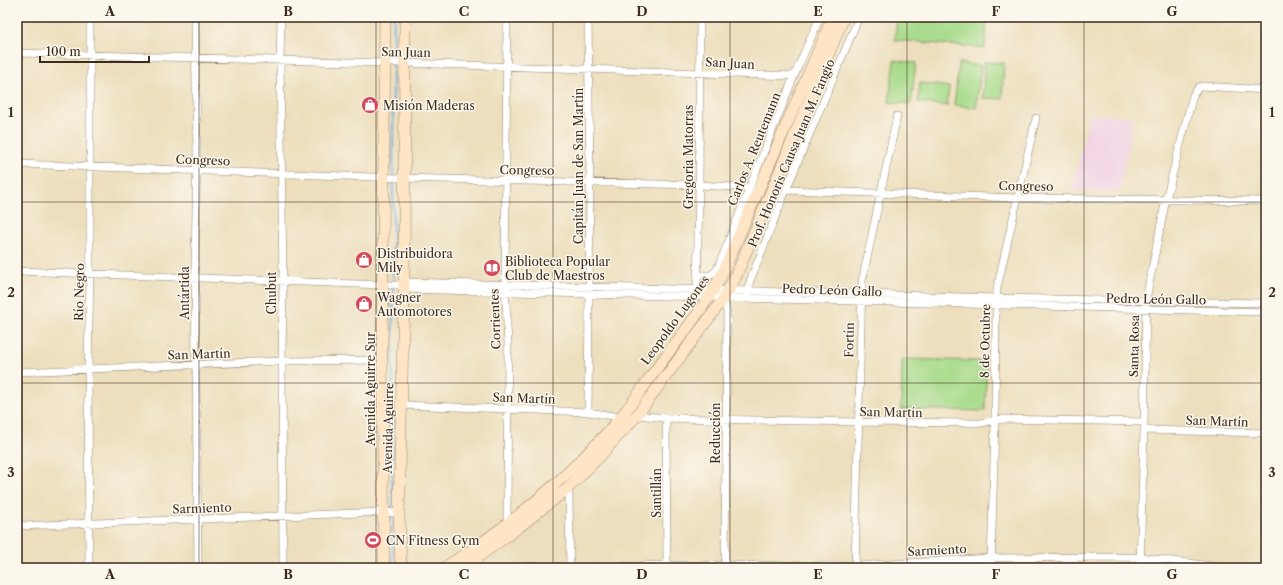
<svg xmlns="http://www.w3.org/2000/svg" width="1283" height="585" font-family="'Libre Caslon Text',serif">
<rect width="100%" height="100%" fill="#fbf7ec"/>
<filter id="ink" filterUnits="userSpaceOnUse"><feTurbulence type="fractalNoise" baseFrequency=".025" numOctaves="2"/><feDisplacementMap in="SourceGraphic" scale="8" xChannelSelector="R" yChannelSelector="G"/><feConvolveMatrix kernelMatrix="1 2 1 2 8 2 1 2 1" color-interpolation-filters="sRGB"/></filter>
<filter id="wash" filterUnits="userSpaceOnUse"><feTurbulence type="fractalNoise" baseFrequency=".012" numOctaves="4" result="noise"/><feDisplacementMap in="SourceGraphic" scale="16" xChannelSelector="R" yChannelSelector="G"/><feGaussianBlur stdDeviation="0.9" result="paint"/><feColorMatrix in="noise" values="0 0 0 0 0 0 0 0 0 0 0 0 0 0 0 0 0 1.4 0 .05"/><feComposite in="paint" operator="in"/></filter>
<g filter="url(#wash)">
<rect width="100%" height="100%" fill="#eddfbd"/>
<path fill="#f1d0e4" d="M1090,114L1134,117L1119,192L1072,190Z"/>
<path fill="#a8db8b" stroke="#728254" d="M897,17H987L985,48L895,40Z
M894,60L916,63L911,104L889,102Z
M984,62L1004,63L1002,99L983,98Z
M959,63L981,66L976,108L954,105Z
M920,83L949,87L947,106L918,102Z
M902,359L987,361L985,411L901,409Z"/>
<g fill="none" stroke-linecap="round" stroke-linejoin="round">
<path stroke="#68adde" stroke-width="2" d="M393,61L394,17
M393,283V65
M392,511L393,287
M392,515L393,568"/>
</g>
</g>
<g filter="url(#ink)">
<g fill="none" stroke-linecap="round" stroke-linejoin="round">
<g stroke="#94846e" stroke-width="8">
<path id="street" d="M195,17L197,155L195,265L198,568
M281,17L280,60L283,281L282,361L283,568
M17,53L384,63H405L794,76
M17,164L399,178L699,185L750,188
M786,190L1018,198L1266,201
M17,271L383,285H398L404,282L861,294L996,298L1266,303
M698,275H711L717,270L794,76L820,17
M401,287L404,289C691,297 978,307 1266,312
M697,293L699,185L700,17
M748,294L750,281L786,190L859,17
M724,298L727,312L725,568
M17,372L282,361L382,360
M402,405L588,412L620,417
M588,412L590,182L588,17
M637,415L666,418L858,422L981,423L1003,419L1144,422
M666,418L667,568
M1144,430L1266,433
M567,489L569,496L570,568
M507,525L508,345L505,284L507,17
M17,526L384,512L399,513
M527,566L570,568L667,565L855,566L991,558L1140,557L1228,568
M89,568L88,369L90,274V17
M855,568L862,282L897,116
M991,568L995,420L996,307L997,288L1036,118
M1140,568L1144,430L1146,299L1166,199L1193,95L1199,87L1203,86L1266,90"/>
</g>
<g stroke="#94846e" stroke-width="12">
<path id="secondary" d="M384,568L382,360L385,17
M401,568L399,513L404,289L405,17
M444,568C510,526 568,479 619,419C636,399 650,377 666,356C687,328 709,301 724,270L833,17
M463,568L519,527L567,489L598,458L637,415L724,298L736,276L844,17"/>
</g>
<use href="#street" stroke="#fff" stroke-width="7"/>
<use href="#secondary" stroke="#fee5c5" stroke-width="11"/>
</g>
</g>
<path fill="none" stroke="#3b2a1e" stroke-width="1" stroke-opacity="0.55" d="M199,17V568M376,17V568M553,17V568M730,17V568M907,17V568M1084,17V568M17,202H1266M17,383H1266"/>
<defs>
<g id="shop-disc" transform="scale(0.9)"><circle r="9.5" fill="#d1495b" stroke="#fbf7ec"/><path d="M-5-2.5h2.3a2.7 3.5 0 0 1 5.4 0H5L5.5 6h-11ZM-1.5-2.5h3a1.5 2.3 0 0 0-3 0Z" fill="#fff"/></g>
<g id="library-disc" transform="scale(0.9)"><circle r="9.5" fill="#d1495b" stroke="#fbf7ec"/><path d="M-6-4Q-3-5.5-.7-3.5V5Q-3 3-6 4ZM6-4Q3-5.5 .7-3.5V5Q3 3 6 4Z" fill="#fff"/></g>
<g id="stadium-disc" transform="scale(0.9)"><circle r="9.5" fill="#d1495b" stroke="#fbf7ec"/><path d="M0-5a6.5 5 0 1 0 0 10a6.5 5 0 1 0 0-10ZM-3.5-1.8h7v3.6h-7Z" fill="#fff"/></g>
</defs>
<g fill-rule="evenodd">
<use href="#shop-disc" x="370" y="105"/>
<use href="#shop-disc" x="364" y="260"/>
<use href="#library-disc" x="492" y="268"/>
<use href="#shop-disc" x="364" y="304"/>
<use href="#stadium-disc" x="373" y="540"/>
</g>
<g text-anchor="middle" dominant-baseline="central" stroke-width="3" stroke-linejoin="round" paint-order="stroke">
<g font-size="12" fill="#3b2a1e" stroke="#fbf7ec">
<text transform="translate(406 52) rotate(1)">San Juan</text>
<text transform="translate(730 63) rotate(3)">San Juan</text>
<text transform="translate(754 149) rotate(-68)">Carlos A. Reutemann</text>
<text transform="translate(791 153) rotate(-67)">Prof. Honoris Causa Juan M. Fangio</text>
<text transform="translate(688 157) rotate(-90)">Gregoria Matorras</text>
<text transform="translate(203 160) rotate(2)">Congreso</text>
<text transform="translate(578 166) rotate(-90)">Capitán Juan de San Martín</text>
<text transform="translate(527 170) rotate(1)">Congreso</text>
<text transform="translate(1026 186) rotate(1)">Congreso</text>
<text transform="translate(832 290) rotate(2)">Pedro León Gallo</text>
<text transform="translate(79 292) rotate(-89)">Río Negro</text>
<text transform="translate(184 293) rotate(-90)">Antártida</text>
<text transform="translate(271 293) rotate(-90)">Chubut</text>
<text transform="translate(1156 299) rotate(1)">Pedro León Gallo</text>
<text transform="translate(495 319) rotate(-92)">Corrientes</text>
<text transform="translate(675 320) rotate(-54)">Leopoldo Lugones</text>
<text transform="translate(849 340) rotate(-89)">Fortín</text>
<text transform="translate(985 341) rotate(-89)">8 de Octubre</text>
<text transform="translate(1134 346) rotate(-89)">Santa Rosa</text>
<text transform="translate(199 354) rotate(-2)">San Martín</text>
<text transform="translate(370 389) rotate(-90)">Avenida Aguirre Sur</text>
<text transform="translate(524 398) rotate(2)">San Martín</text>
<text transform="translate(891 412) rotate(1)">San Martín</text>
<text transform="translate(1217 421) rotate(2)">San Martín</text>
<text transform="translate(388 428) rotate(-89)">Avenida Aguirre</text>
<text transform="translate(715 433) rotate(-90)">Reducción</text>
<text transform="translate(656 493) rotate(-90)">Santillán</text>
<text transform="translate(202 508) rotate(-2)">Sarmiento</text>
<text transform="translate(937 550) rotate(-3)">Sarmiento</text>
</g>
<g font-size="12" fill="#3b2a1e" stroke="#fbf7ec" text-anchor="start">
<text x="383" y="105">Misión Maderas</text>
<text x="377" y="253">Distribuidora<tspan x="377" dy="14">Mily</tspan></text>
<text x="505" y="261">Biblioteca Popular<tspan x="505" dy="14">Club de Maestros</tspan></text>
<text x="377" y="297">Wagner<tspan x="377" dy="14">Automotores</tspan></text>
<text x="386" y="540">CN Fitness Gym</text>
</g>
</g>
<rect width="1283" height="585" fill="none" stroke="#fbf7ec" stroke-width="44"/>
<path d="M40 56v6h109v-6" fill="none" stroke="#3b2a1e" stroke-width="2"/>
<text x="46" y="56" font-size="12" fill="#3b2a1e" stroke="#fbf7ec" stroke-width="3" paint-order="stroke">100 m</text>
<rect x="22" y="22" width="1239" height="541" fill="none" stroke="#3b2a1e" stroke-width="1.5"/>
<g font-size="13" text-anchor="middle" font-weight="bold" fill="#3b2a1e">
<text x="110" y="16">A</text>
<text x="288" y="16">B</text>
<text x="464" y="16">C</text>
<text x="642" y="16">D</text>
<text x="818" y="16">E</text>
<text x="996" y="16">F</text>
<text x="1172" y="16">G</text>
<text x="11" y="117">1</text>
<text x="1272" y="117">1</text>
<text x="11" y="297">2</text>
<text x="1272" y="297">2</text>
<text x="11" y="477">3</text>
<text x="1272" y="477">3</text>
<text x="110" y="579">A</text>
<text x="288" y="579">B</text>
<text x="464" y="579">C</text>
<text x="642" y="579">D</text>
<text x="818" y="579">E</text>
<text x="996" y="579">F</text>
<text x="1172" y="579">G</text>
</g>
</svg>
